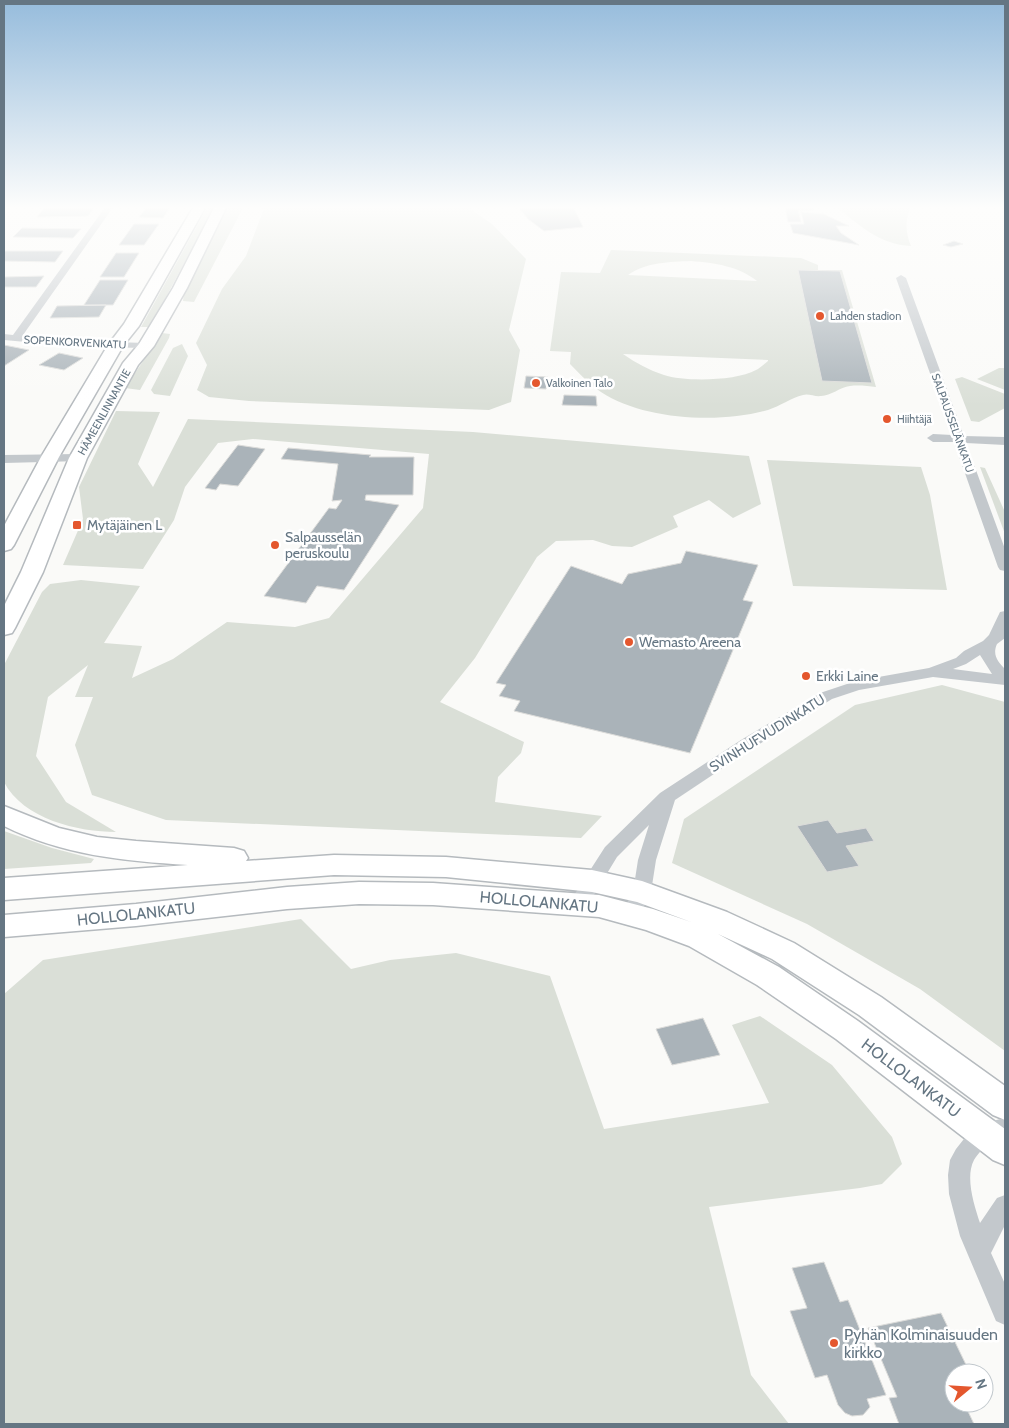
<svg xmlns="http://www.w3.org/2000/svg" width="1009" height="1428" font-family="Cabin,sans-serif">
<rect width="100%" height="100%" fill="#fafaf8"/>
<path fill="#dadfd7" fill-rule="evenodd" d="M208,206H212L210,215L150,327H141Z
M229,206H244L194,302L183,301L184,292Z
M265,206H466L492,224L526,259L509,330L520,350L511,402L489,410L249,401L209,397L197,390L207,365L196,343L222,289L246,256Z
M835,206H911C905,219 905,232 911,246C880,245 858,224 835,206Z
M611,250L801,258L818,265V270H842L876,387C868,386 858,385 850,386C840,387 831,396 821,396C815,397 808,393 803,395C791,398 780,406 768,410C720,424 643,420 601,392C589,384 580,374 570,364L571,352L550,351L561,272L600,273ZM691,261C715,263 738,266 757,281L628,275C646,262 670,262 691,261ZM623,354L768,360V361C764,364 760,368 756,370C736,381 685,382 664,375C649,370 636,363 623,354Z
M162,333L170,334L169,338L140,390L125,388Z
M182,344L188,356L170,396L154,394L151,390L173,348Z
M999,368H1005V390L977,379Z
M962,377L1005,394V408L979,422L971,421L955,379Z
M116,411L160,412L138,464L153,487L188,419L473,432L749,456L761,504L733,518L709,500L673,516L678,527L632,547L612,546L593,540L556,541L537,557L475,658L440,702L524,742L521,753L498,777L495,802L602,816L581,838L166,820L92,795L75,745L93,697H75L88,665L48,697L36,756L66,802L116,832C78,832 23,819 4,782V665L42,592L50,584L81,580L140,586L104,643L142,646L132,678L173,659L227,622L295,627L329,618L423,508L429,454L253,439L218,443L185,487L174,520L143,569L63,565L83,519L79,487Z
M767,460L921,467L930,495L947,590L793,586Z
M980,467L985,468L1005,512V534Z
M942,685L1005,702V1051L920,989L807,924L672,863L684,819L855,705Z
M4,831L52,848L94,859L91,863L4,869Z
M301,919L351,969L390,960L456,953L550,976L604,1129L769,1103L732,1025L760,1016L832,1065L892,1137L902,1164L882,1184L860,1188L709,1207L751,1375L789,1424H4V994L43,960Z"/>
<path fill="#aab3b9" stroke="#dcdcda" d="M148,206H171L163,218L139,217Z
M517,206H573L583,227L544,231L528,219Z
M785,206H813L814,210H798L801,222H788Z
M44,208H94L88,216L37,217Z
M801,212L824,214L849,226H836L841,233L859,245L793,233L790,224H804Z
M134,224H159L144,245H119Z
M22,228L81,229L73,238L13,237Z
M954,241L963,244L951,247L943,245Z
M4,251H63L55,262L4,261Z
M116,253H139L124,277H100Z
M798,270L840,271L872,383L822,381Z
M44,276L36,287H4V277Z
M100,280H128L113,305H84Z
M106,305L99,317L50,318L57,306Z
M4,345L29,350L4,366Z
M59,353L83,358L64,370L39,365Z
M526,376L548,377L546,389L524,388Z
M564,395L596,396L597,406L562,405Z
M238,445L265,449L238,486L220,484L216,490L205,488Z
M288,448L371,455L369,457H414L413,495H366L365,500L399,505L344,590L317,586L306,603L264,596L329,508L336,509L342,500L332,501L338,464L281,459Z
M686,551L758,565L743,600L753,602L690,753L514,711L520,701L499,696L506,685L496,683L571,566L622,584L628,574L681,563Z
M828,820L837,833L866,828L874,841L846,846L859,866L827,872L797,826Z
M703,1018L720,1055L672,1065L656,1029Z
M824,1262L840,1302L848,1300L886,1395L867,1399L870,1407L863,1415L852,1416L845,1413L838,1405L827,1375L815,1378L790,1311L807,1308L792,1268Z
M941,1313L970,1373H954V1403H964L974,1424H899L889,1398L897,1397L868,1328Z"/>
<g fill="none" stroke-linecap="round" stroke-linejoin="round">
<g stroke="#b5babe" stroke-width="3">
<path id="primary" d="M194,206H206L139,326L123,346L59,457L14,545L11,549L4,551V526L41,457L108,345L124,324Z
M215,206H227L187,288L154,346L138,365L87,458L43,572L15,628L12,633L4,635V606L21,572L69,458L123,363L139,344L173,288Z
M4,806L59,828L97,837L136,841L234,848L244,851L248,858L246,861L334,855L446,857L592,870L642,881L727,912L794,943L881,997L1005,1086V1120L993,1115L859,1015L772,959L718,934L779,967L858,1021L1005,1129V1165L993,1160L836,1039L757,985L689,946L646,930L599,917L433,905L359,904L287,909L136,926L4,937V915L136,904L287,887L359,882L433,883L599,895L653,909L691,922L637,902L592,892L446,877L334,875L4,900V878L188,865C123,861 62,855 4,826Z"/>
</g>
<path fill="#c3c8cc" fill-rule="evenodd" d="M106,206H114L23,335L81,341L146,343L151,346L150,348L81,347L4,340V334L13,335Z
M901,275L906,278L964,436L1005,437V445L966,443L1005,549V571L1000,570L998,567L954,442H933L927,438L933,434L952,435L896,278Z
M78,454L84,458L82,461L4,463V455Z
M1005,611V638L997,644C992,655 998,662 1005,669V685L933,677L859,690L832,699L753,748L675,800L656,860L651,892L638,919L631,921L624,919L621,914L633,892L638,860L649,825L617,857L586,908L579,910L572,908L569,903L605,847L660,793L741,740L820,693L856,681L929,668L956,658L964,651L983,641L989,635L1000,612ZM980,655L992,674L953,669L966,664Z
M1005,1118V1138L990,1141C985,1147 978,1153 974,1160C965,1177 974,1205 980,1223L997,1198L1005,1195V1225L991,1253L1005,1284V1325L996,1321L960,1236L949,1194L948,1175L950,1160L956,1149L975,1125Z"/>
<use href="#primary" fill="#fff" fill-rule="evenodd"/>
</g>
<linearGradient id="sky" x2="0" y2="1"><stop stop-color="#96bcdc"/><stop offset="0.51" stop-color="#fdfdfc"/><stop offset="1" stop-color="#fdfdfc" stop-opacity="0"/></linearGradient>
<rect width="1009" height="406" fill="url(#sky)"/>
<g fill="#e4572e" stroke="#fff" stroke-width="2">
<circle cx="820" cy="316" r="5"/>
<circle cx="536" cy="383" r="5"/>
<circle cx="887" cy="419" r="5"/>
<rect x="72" y="520" width="10" height="10" rx="2.5"/>
<circle cx="275" cy="545" r="5"/>
<circle cx="629" cy="642" r="5"/>
<circle cx="806" cy="676" r="5"/>
<circle cx="834" cy="1343" r="5"/>
</g>
<g text-anchor="middle" dominant-baseline="central" stroke-width="5" stroke-linejoin="round" paint-order="stroke">
<g font-size="11" fill="#657683" stroke="#fff" text-anchor="start">
<text x="830" y="316">Lahden stadion</text>
<text x="546" y="383">Valkoinen Talo</text>
<text x="897" y="419">Hiihtäjä</text>
</g>
<g font-size="11" fill="#657683" stroke="#fff">
<text transform="translate(75 342) rotate(3)">SOPENKORVENKATU</text>
<text transform="translate(104 412) rotate(-61)">HÄMEENLINNANTIE</text>
<text transform="translate(953 423) rotate(70)">SALPAUSSELÄNKATU</text>
</g>
<g font-size="14" fill="#657683" stroke="#fff" text-anchor="start">
<text x="87" y="525">Mytäjäinen L</text>
<text x="285" y="537">Salpausselän<tspan x="285" dy="16">peruskoulu</tspan></text>
<text x="639" y="642">Wemasto Areena</text>
<text x="816" y="676">Erkki Laine</text>
</g>
<g font-size="14" fill="#657683" stroke="#fff">
<text transform="translate(767 733) rotate(-32)">SVINHUFVUDINKATU</text>
</g>
<g font-size="16" fill="#657683" stroke="#fff">
<text transform="translate(539 902) rotate(5)">HOLLOLANKATU</text>
<text transform="translate(136 914) rotate(-6)">HOLLOLANKATU</text>
<text transform="translate(911 1078) rotate(37)">HOLLOLANKATU</text>
</g>
<g font-size="16" fill="#657683" stroke="#fff" text-anchor="start">
<text x="844" y="1334">Pyhän Kolminaisuuden<tspan x="844" dy="18">kirkko</tspan></text>
</g>
</g>
<rect width="1009" height="1428" fill="none" stroke="#657683" stroke-width="10"/>
<g transform="translate(969 1388) rotate(72)"><circle r="24" fill="#ffffff" stroke="#c1c8cd"/>
<path d="M0-4L9 19L0 12L-9 19Z" fill="#e4572e"/>
<text y="-8" font-size="14" font-weight="bold" text-anchor="middle" fill="#657683">N</text>
</g>
</svg>
